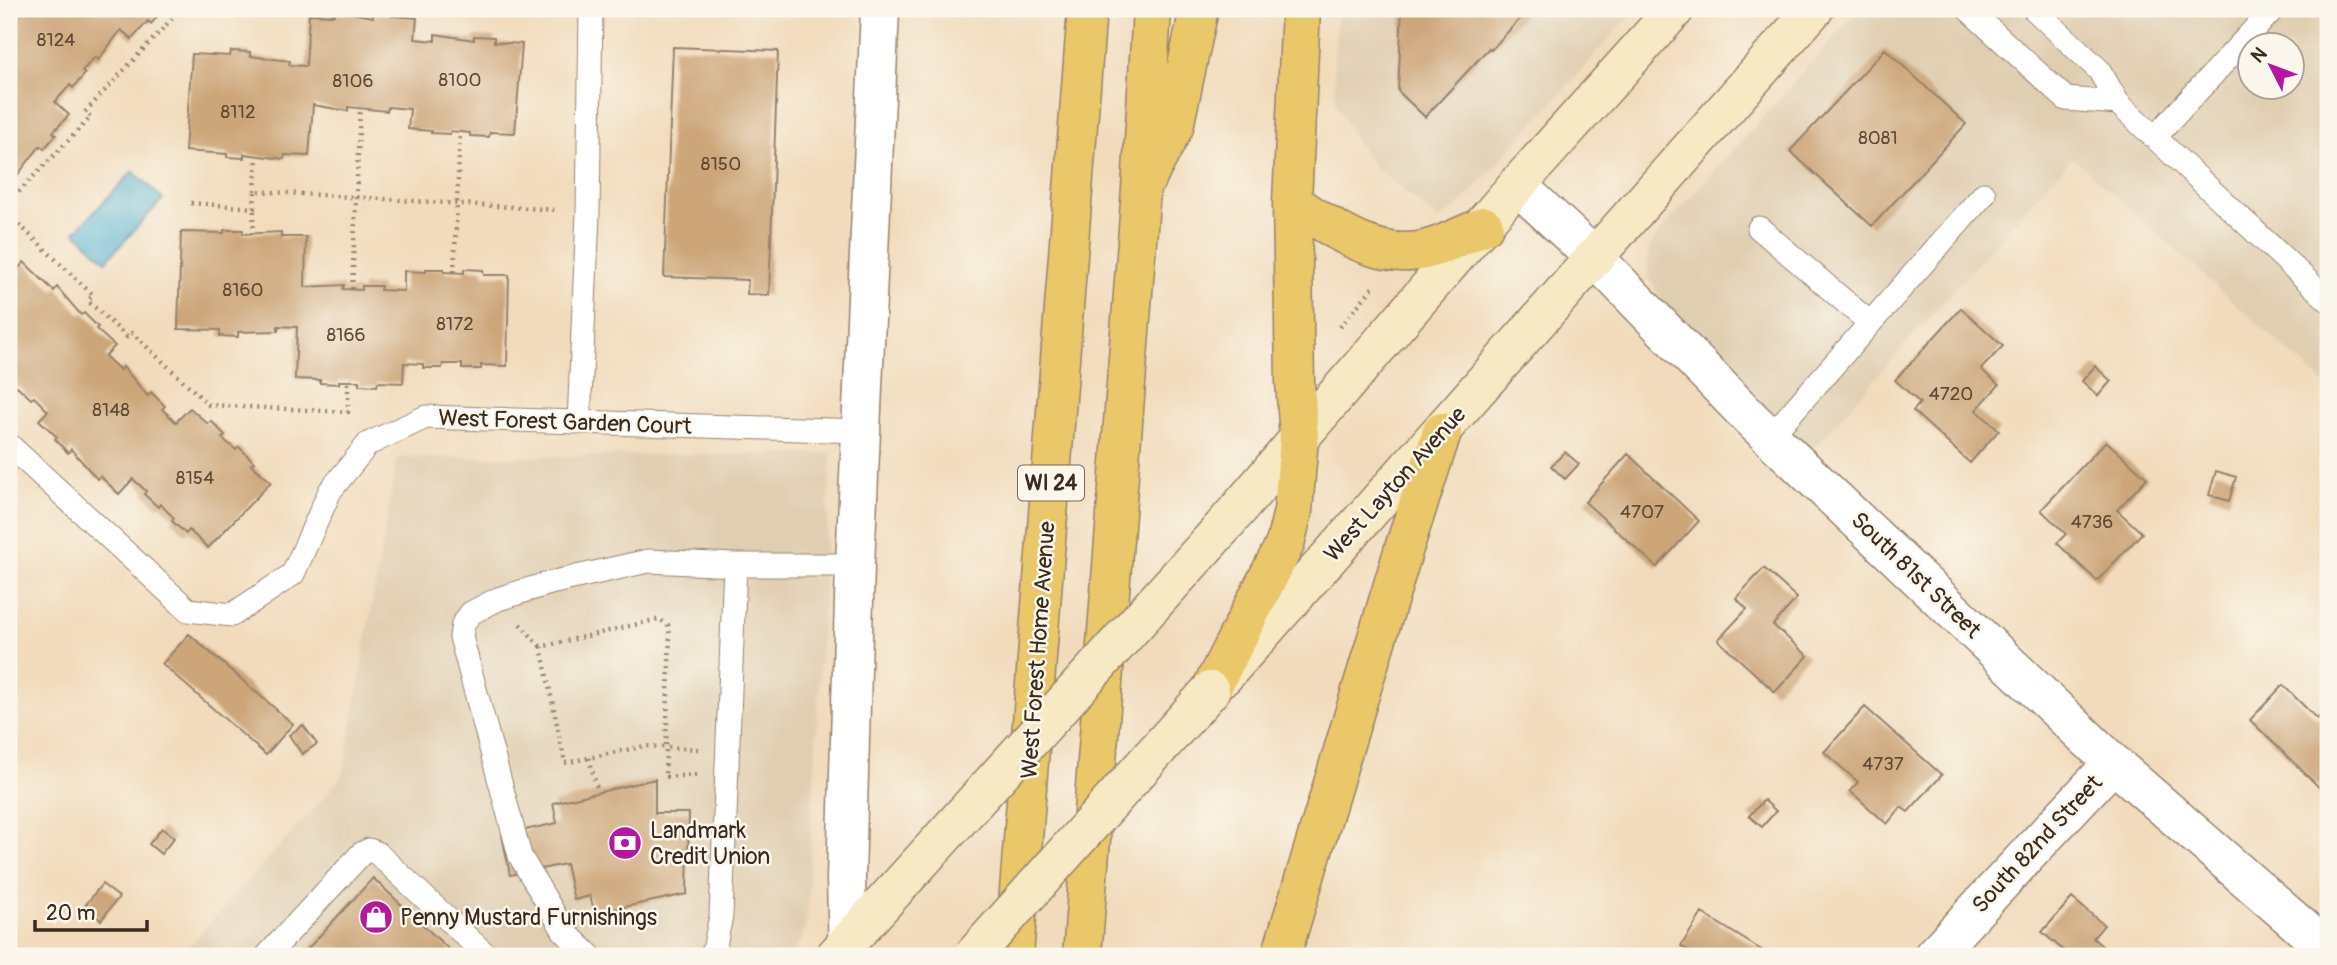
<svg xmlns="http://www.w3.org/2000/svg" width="2337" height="965" font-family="Pangolin,sans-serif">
<rect width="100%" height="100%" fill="#fbf7ec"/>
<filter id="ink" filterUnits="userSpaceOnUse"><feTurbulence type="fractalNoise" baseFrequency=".0143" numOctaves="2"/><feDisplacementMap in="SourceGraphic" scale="14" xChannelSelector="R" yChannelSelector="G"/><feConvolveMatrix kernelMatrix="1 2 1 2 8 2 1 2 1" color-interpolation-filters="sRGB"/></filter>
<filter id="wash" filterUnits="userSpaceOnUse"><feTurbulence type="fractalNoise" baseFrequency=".00686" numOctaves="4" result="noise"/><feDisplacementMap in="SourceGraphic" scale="28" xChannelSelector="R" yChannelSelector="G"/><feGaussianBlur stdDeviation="1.57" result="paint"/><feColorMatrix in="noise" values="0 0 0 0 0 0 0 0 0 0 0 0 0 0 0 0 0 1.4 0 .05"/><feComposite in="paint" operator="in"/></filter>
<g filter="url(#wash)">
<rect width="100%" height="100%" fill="#f1dbbc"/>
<path fill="#e0ceb1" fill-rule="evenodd" d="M1338,9H1636L1457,208L1439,220L1375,167L1354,139L1336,104L1334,56Z
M1859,9H2328V387L2072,157L1804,459L1660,299L1650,280L1647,262L1649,247L1658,234ZM2250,46H2292V88H2250Z
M831,453L807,917L802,939L790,956H180L343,776L397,458Z"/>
<path fill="#50adce" stroke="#466c76" stroke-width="2" d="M133,171L163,199L106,261L75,232Z"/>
<g id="blocks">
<path fill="#cca578" d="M11,9H163L151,24L148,21L132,39L121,30L98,60L95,57L82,71L85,74L73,88L70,85L55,102L69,115L53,132L56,135L44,149L40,146L16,177L13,175L9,179V11Z
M1402,9H1529L1491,50L1489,48L1425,117L1398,91Z
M334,10L373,17V11L393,13L392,16L417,18L415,39L435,41V34L474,40V36L494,37V42L522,44L515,133L490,132L489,137L470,136V133L460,132L451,131L450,134L431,133L432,131L408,129L410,109L388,107L387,111L348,107V111L313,105L309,156L285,155L284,159L244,154V158L227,157V154L185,151L192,54L230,56L231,51L250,52V56L290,61L289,65L306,66L309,14L334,15Z
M673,47L778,51L769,295L747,294L748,280L664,277Z
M1885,49L1966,124L1872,226L1790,151Z
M224,230H243V234L281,232V237H306L305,287L344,285L343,289L362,290V286H381L380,290L404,291V271L426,272V269H444V272L464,273V269L483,270L484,275H509L507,366L481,365V369H462V364H443L442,368H423V364L404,363L403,383L378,382L377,386L359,385V381H339V384L320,383V380L295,379L297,327L278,326V331L238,332V337L220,336V330L178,329L181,232L224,233Z
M24,262L54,291L57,287L81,315L84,313L98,327L96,329L115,346L105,356L120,370L123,367L148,396L151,392L165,406L162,409L176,422L190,408L208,424L211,421L225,435L222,438L236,450L239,447L254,462L251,464L271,482L208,548L189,530L186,534L172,521L174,518L160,504L158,507L144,494L146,491L133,479L119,494L100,476L97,479L71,449L68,453L55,439L57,437L39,420L48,411L34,397L31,399L17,386L15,388L9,382V279Z
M1961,308L2003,346L1981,369L1999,385L1976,410L1999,430L1970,463L1913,411L1920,403L1895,380Z
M2095,366L2111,381L2098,396L2082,381Z
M2106,441L2147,478L2117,510L2142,533L2097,581L2057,543L2066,534L2041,510Z
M1565,452L1579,464L1565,479L1551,466Z
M1628,454L1699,521L1657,567L1585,502Z
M2216,471L2236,477L2229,501L2209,495Z
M1764,568L1797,598L1773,625L1808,656L1775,692L1718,640L1747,609L1736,598Z
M189,634L293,724L266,755L162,664Z
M2283,685L2317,719L2328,707V796L2250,720Z
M1865,707L1942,775L1908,812L1901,807L1887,824L1850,791L1858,782L1824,752Z
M303,725L317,744L302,754L289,735Z
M655,779V813H689L687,894L595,913L590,896L574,900L566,864L510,875L502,835L557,823L553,803Z
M1764,800L1776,811L1762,827L1749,816Z
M162,828L174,838L161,854L149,844Z
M373,878L456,956H301Z
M102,884L119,897L101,920L84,907Z
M2072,898L2104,925L2093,938L2113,956H2070L2042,932Z
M1702,913L1771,956H1697L1681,946Z"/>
</g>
</g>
<g filter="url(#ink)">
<use href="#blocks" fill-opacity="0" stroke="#96826d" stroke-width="2"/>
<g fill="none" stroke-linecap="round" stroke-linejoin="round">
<g stroke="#96826d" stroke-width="25">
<path id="service" d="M1968,9L2066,99L2118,103
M2034,9L2099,70L2118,103L2328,300
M2155,137L2273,9
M1759,228L1870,323
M579,422L588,213L591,9
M1770,437L1984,194
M9,445L188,610L232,615L293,574L330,491L368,444L426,417L859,431
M735,565H855
M267,956L361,854L369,850L377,853L487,956
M590,956L564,931L520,856L461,637L463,624L471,613L498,599L550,583L648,561L735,565L721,916L714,950L710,956"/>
</g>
<g stroke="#96826d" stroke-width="41">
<path id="minor" d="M1517,185L1594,257L1752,420L2113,763L2328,950
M848,956L846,878L855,565L880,9
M1933,956L2113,763"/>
</g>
<g stroke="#96826d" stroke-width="41">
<path id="secondary" d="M1222,528L1517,185L1675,9
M1224,676L1814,9
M835,956L915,868"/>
</g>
<g stroke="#96826d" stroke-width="41">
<path id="primary" d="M1147,178L1174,127L1199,9
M1292,202C1332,228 1378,263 1428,249C1447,244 1466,233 1484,226
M1210,691L1285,544L1293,511L1299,438L1295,382L1292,202L1301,9
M1014,956L1087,9
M1082,956L1141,189L1152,9
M1281,956L1405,545L1442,432"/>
</g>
<path stroke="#96826d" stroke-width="4.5" stroke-dasharray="2 5" stroke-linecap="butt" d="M255,191L257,155
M9,202L91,117L85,112L181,9
M191,203L254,208L255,191L559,210
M9,215L93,295L88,301L127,337L132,333L209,405L348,412V381
M253,234L254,208
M454,272L460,132
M352,289L360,108
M1340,327L1374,286
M520,624L541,647
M589,758L598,792
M696,775L665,777L670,636L668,625L659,619L541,647L565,763L645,746L698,749"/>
<use href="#service" stroke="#fff" stroke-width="23"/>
<use href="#minor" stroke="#fff" stroke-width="38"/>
<use href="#secondary" stroke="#f7e9c3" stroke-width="38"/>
<use href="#primary" stroke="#eac769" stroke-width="38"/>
<g stroke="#96826d" stroke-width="41" stroke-linecap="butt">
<path id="secondary-bridge" d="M915,868L1222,528
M973,956L1210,691"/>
</g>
<use href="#secondary-bridge" stroke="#f7e9c3" stroke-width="38"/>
</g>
</g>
<defs>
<g id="bank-disc" transform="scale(1.75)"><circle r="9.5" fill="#b5179e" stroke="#fbf7ec"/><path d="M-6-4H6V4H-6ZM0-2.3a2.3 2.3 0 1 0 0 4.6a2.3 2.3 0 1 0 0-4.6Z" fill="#fff"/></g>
<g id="shop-disc" transform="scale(1.75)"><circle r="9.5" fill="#b5179e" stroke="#fbf7ec"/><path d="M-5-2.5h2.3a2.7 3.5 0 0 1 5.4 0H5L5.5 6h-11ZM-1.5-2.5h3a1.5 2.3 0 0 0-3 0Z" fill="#fff"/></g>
</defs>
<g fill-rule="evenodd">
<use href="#bank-disc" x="625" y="843"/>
<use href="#shop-disc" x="376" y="917"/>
</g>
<g text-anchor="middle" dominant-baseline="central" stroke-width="5" stroke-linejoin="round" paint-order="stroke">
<g font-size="19" fill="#5f4934">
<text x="56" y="40">8124</text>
<text x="460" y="80">8100</text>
<text x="353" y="81">8106</text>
<text x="238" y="112">8112</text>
<text x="1878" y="138">8081</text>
<text x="721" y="164">8150</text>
<text x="243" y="290">8160</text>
<text x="455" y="324">8172</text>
<text x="346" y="335">8166</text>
<text x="1951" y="394">4720</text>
<text x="111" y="410">8148</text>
<text x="195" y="478">8154</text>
<text x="1642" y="512">4707</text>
<text x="2092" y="522">4736</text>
<text x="1883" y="764">4737</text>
</g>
<rect fill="#fbf7ec" stroke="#75685c" stroke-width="2" x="1018" y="465.5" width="66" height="35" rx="5"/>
<g font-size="21" font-weight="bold" fill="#3b2a1e">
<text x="1051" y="483">WI 24</text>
</g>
<g font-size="23" fill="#3b2a1e" stroke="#fbf7ec">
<text transform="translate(565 422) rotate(2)">West Forest Garden Court</text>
<text transform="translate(1395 484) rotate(-48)">West Layton Avenue</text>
<text transform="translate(1916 575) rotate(44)">South 81st Street</text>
<text transform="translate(1038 650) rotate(-86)">West Forest Home Avenue</text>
<text transform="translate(2037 844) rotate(-47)">South 82nd Street</text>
</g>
<g font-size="23" fill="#3b2a1e" stroke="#fbf7ec" text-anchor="start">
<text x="650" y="830">Landmark<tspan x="650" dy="26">Credit Union</tspan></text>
<text x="400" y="917">Penny Mustard Furnishings</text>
</g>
</g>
<rect width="2337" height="965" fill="none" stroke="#fbf7ec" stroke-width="35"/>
<g transform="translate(2271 66) rotate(312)"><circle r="33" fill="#fbf7ec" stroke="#aea59a" stroke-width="2"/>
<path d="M0-5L12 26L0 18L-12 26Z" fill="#b5179e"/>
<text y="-10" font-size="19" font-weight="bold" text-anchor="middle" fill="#3b2a1e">N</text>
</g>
<path d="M35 920v10h112v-10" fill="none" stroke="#3b2a1e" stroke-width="3.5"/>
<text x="46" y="920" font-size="21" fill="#3b2a1e" stroke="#fbf7ec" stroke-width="5" paint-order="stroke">20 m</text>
</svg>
